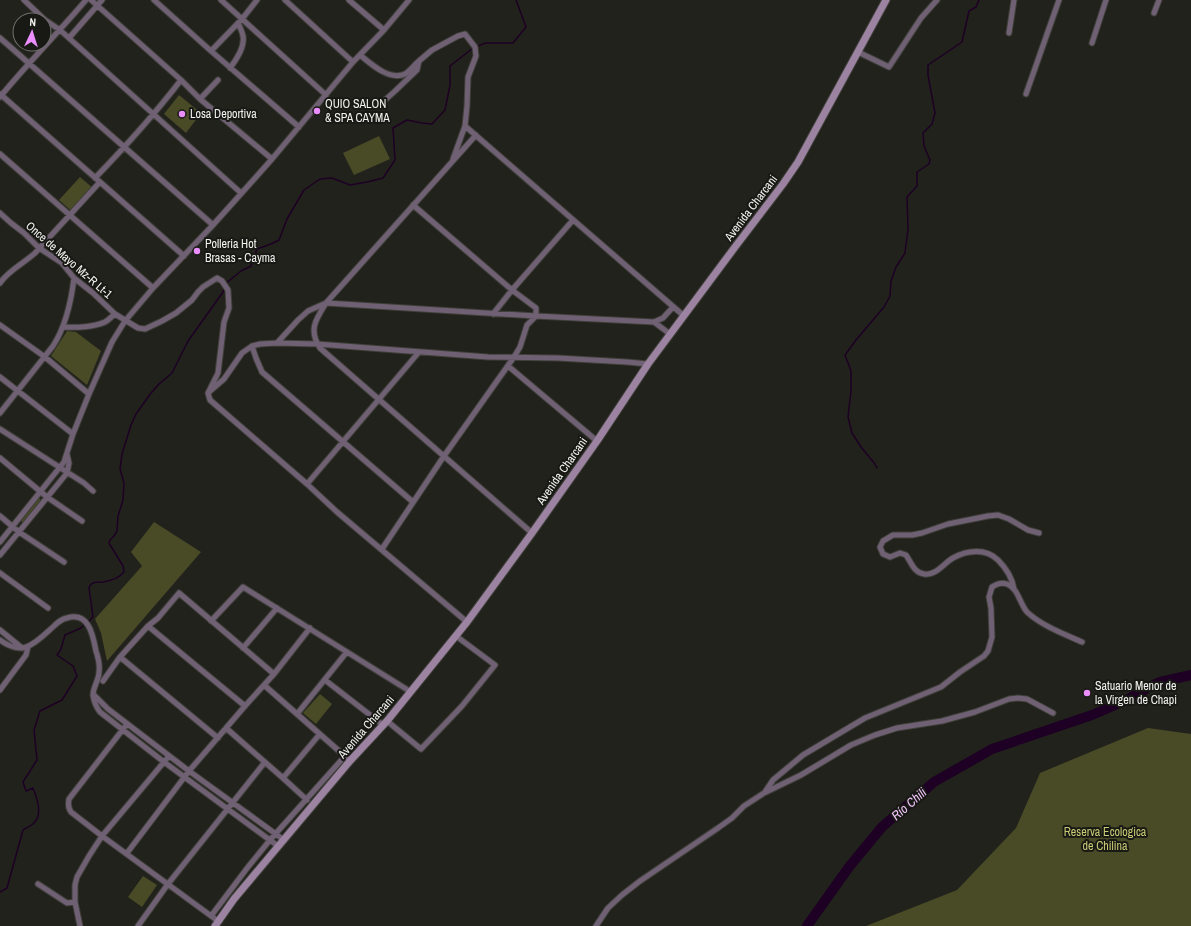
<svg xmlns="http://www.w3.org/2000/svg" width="1191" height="926" font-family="'Archivo Narrow',sans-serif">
<rect width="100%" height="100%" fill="#22221d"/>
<path fill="#494a26" d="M179,95L201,113L186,133L164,114Z
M379,136L390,159L354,175L343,153Z
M80,177L94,189L75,214L59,200Z
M67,331L76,332L101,351L87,385L51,356Z
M39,498L41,500L23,523L21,521Z
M154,522L201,552L107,661L101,633L95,619L142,566L131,552Z
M320,694L332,704L316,724L303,713Z
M1148,728L1191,734V926H866L957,890L1016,828L1040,773Z
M143,876L157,885L142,907L128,897Z"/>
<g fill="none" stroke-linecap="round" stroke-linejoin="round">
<path stroke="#1d0023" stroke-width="1.5" d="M476,47L485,43H513L526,27L516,0
M225,284L241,271L251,266L257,249L271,244L279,240L287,219L304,190L320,179L332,178L350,185L367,182L383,178L395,160L393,128L407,120L422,123L432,124L445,110L450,85V66L473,48
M877,468L875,464L861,447L852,433L848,417L851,391V371L845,355L856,340L884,307L890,296L891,281L896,267L905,253L908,229L907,197L917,186V172L929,164L930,160L924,146L923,133L932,124L935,113L928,75V65L962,42L969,11L976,7L979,0
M88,622L93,617L89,588C90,586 90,584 93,583C95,582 100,582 103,582C110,581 119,578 124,572L123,566L109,543L110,540L114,536L117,531L118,516L123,500L124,483L120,469L122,454L131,425L136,414L151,393L159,384L172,373L188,341L223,292L224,288
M0,892L7,888L23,830C26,828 31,826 34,823C43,814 37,798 33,788L26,791L23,782L37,760L34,730L40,711L62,700L77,676L73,666L57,655L61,649L65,635L81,628L85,624"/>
<path stroke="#1d0023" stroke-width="10" d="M807,926L849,867L882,827L934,782L992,749L1092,715L1113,706L1142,692L1148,687L1160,682L1191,675"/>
<g stroke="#3f3f3a" stroke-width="7">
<path id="street" d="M24,0L45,20L60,30L241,193
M91,0L181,80L200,99L272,159
M154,0L211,51L299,127
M221,0L326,95
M285,0L353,62
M349,0L384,30
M1154,13L1159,0
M1009,33L1014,0
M0,38L213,225
M69,38L102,0
M1092,43L1106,0
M211,51L242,19L257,0
M858,52L889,67L921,18L937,0
M360,55C371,64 389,81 405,74C410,71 414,65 419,61
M230,68C237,59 245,47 243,36C242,31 240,27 238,23
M0,94L184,256
M1026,94L1059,0
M0,97C27,64 58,33 86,0
M200,99L218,80
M385,100L394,92L417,70L419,61L432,50L458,36L465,34L475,47L476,56L468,77L467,106L465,126L453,159
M465,126L684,316
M476,135L326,303C316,319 308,330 320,348L532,533
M0,154L153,288
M95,178C125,147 154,115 181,80
M0,213L11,223L24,233L39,248L62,263L74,278L93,293L115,314L138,328L145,329L162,321L176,313L192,300L198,292L203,287L217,278L222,281L228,290L229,308L224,322L218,373L208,393L210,400L307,484L337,512L467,622
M0,283C9,270 23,264 35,253L99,183
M493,314L512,290L573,220
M654,322L670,334
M0,325L45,357L89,394
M64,327C76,328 94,327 105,322C109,320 112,316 115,314
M277,343L298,320L308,311L326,303L536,316L654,322L663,318L673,307
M252,346L256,358L262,372L413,502
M508,366L597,441
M0,377L73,434
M210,391L224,379L242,353L252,346L260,344L277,343L317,344L488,357L558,358L627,362L648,364
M0,413L53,346C66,326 71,303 74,278
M0,429L84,483L93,491
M0,458L47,497L82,521
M307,484L419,352
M0,516L19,532L64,562
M0,542L64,462L73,434L89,394L112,342L125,321L153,288L213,225L272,159L353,62L384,30L409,0
M382,549L444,456L514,357L520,347L527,325L536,316V308L512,290L413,205
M0,555L67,473L69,463L67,454
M0,573L48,608
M1014,589C1012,577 1007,569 998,560C986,548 967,550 953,558C944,563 936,576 924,574C914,573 911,562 906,555L900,553L890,557L883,554L880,547L883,541L893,535H912L922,533L948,524L988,516L998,515L1009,519L1028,530L1039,533
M211,621L243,587L411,692
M148,626L245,706
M0,630L22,648
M0,640C24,658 36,642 54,626C58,622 62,619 67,618C89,611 93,636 96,651C98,657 100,665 99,672C99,680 93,687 93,695C94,702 96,707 100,712L164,762L278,846
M243,648L277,608
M325,680L383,725
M103,681L120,657
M264,685L347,758
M0,690L26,655L28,647
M94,695L108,709L189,771L284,840
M297,714L346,653
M387,721L421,749L462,706L495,665L456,636
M127,724L69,799C68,804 68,808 71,812L102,836L218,921
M226,728L283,778L307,800
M218,738L120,657L148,626L158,618L179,593L274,674
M283,778L319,735
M765,792L773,780L803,755L865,718L941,687L960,672L984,656L988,651L992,637L991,608L989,597L992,587C997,584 1001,582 1007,584C1018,588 1020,604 1027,612C1042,626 1064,634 1082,642
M127,853L189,771L245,706L274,674L310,628
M38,884L67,903L75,902
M211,916L248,867L270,840L345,756
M80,926L75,902V885L77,877L89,856L102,836L169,756
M138,926L168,884L265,762
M596,926L608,908L622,895L640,881L718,828L732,818L744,806L764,793L801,775L851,745L875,735L897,728L942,721L975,712L1009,699L1018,698L1027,699L1053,713"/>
</g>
<g stroke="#3f3f3a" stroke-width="9">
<path id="secondary" d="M215,926L234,899L349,762L387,721L467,622L532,533L597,441L648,364L735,247L783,184L798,162L886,0"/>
</g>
<use href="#street" stroke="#706073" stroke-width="5"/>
<use href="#secondary" stroke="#9c83a1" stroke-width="7"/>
</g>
<g fill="#ea8dfd" stroke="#181914" stroke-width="1.5">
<circle cx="317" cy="111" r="4"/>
<circle cx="182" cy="114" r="4"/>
<circle cx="197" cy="251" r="4"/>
<circle cx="1087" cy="693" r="4"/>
</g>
<g text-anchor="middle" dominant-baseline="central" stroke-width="4" stroke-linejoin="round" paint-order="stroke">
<g font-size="12" fill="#f2f2ef" stroke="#181914" text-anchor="start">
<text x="325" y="104">QUIO SALON<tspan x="325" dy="14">&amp; SPA CAYMA</tspan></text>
<text x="190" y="114">Losa Deportiva</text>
<text x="205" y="244">Polleria Hot<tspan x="205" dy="14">Brasas - Cayma</tspan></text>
<text x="1095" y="686">Satuario Menor de<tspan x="1095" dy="14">la Virgen de Chapi</tspan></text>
</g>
<g font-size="12" fill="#f2f2ef" stroke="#181914">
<text transform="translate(751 208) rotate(-53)">Avenida Charcani</text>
<text transform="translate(69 260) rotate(41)">Once de Mayo Mz-R Lt-1</text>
<text transform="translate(562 471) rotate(-55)">Avenida Charcani</text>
<text transform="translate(366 727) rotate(-49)">Avenida Charcani</text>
</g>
<g font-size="12" fill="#c8ca74" stroke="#181914">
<text x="1105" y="832">Reserva Ecologica<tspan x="1105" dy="14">de Chilina</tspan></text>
</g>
<g font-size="13" font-style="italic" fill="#f2c5fb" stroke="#181914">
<text transform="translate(909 804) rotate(-41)">Río Chili</text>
</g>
</g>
<g transform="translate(32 32) rotate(4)"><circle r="19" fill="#181914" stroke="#6f706c"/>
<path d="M0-3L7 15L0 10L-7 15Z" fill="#ea8dfd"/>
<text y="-6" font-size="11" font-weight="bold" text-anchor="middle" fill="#f2f2ef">N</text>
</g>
</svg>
